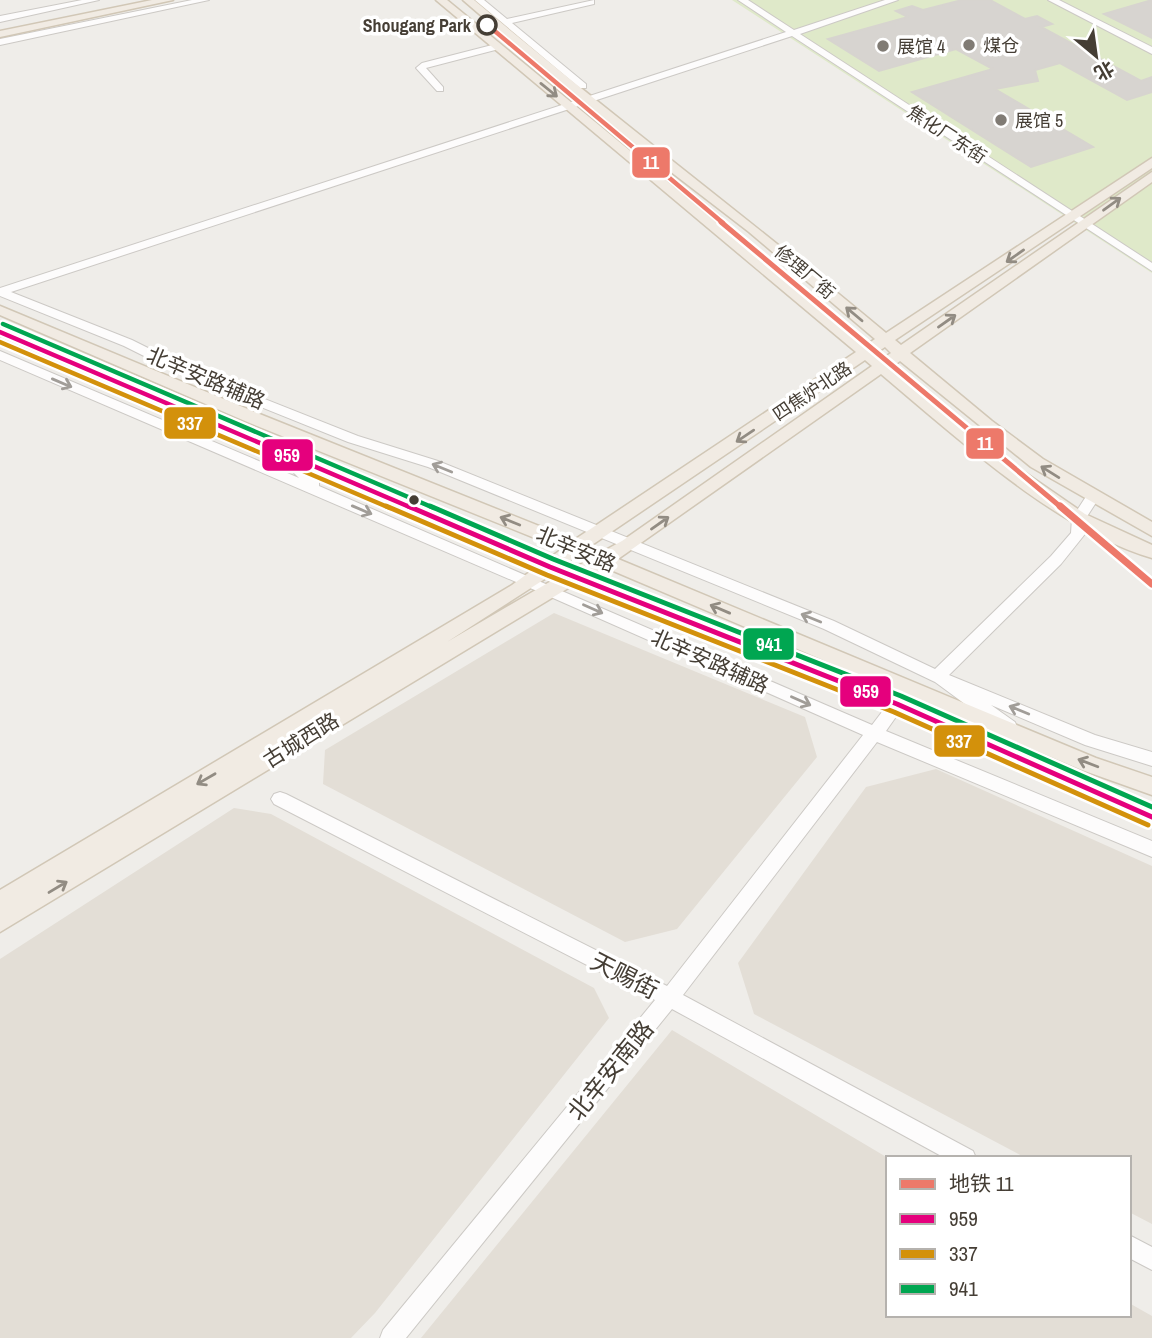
<svg xmlns="http://www.w3.org/2000/svg" width="1152" height="1338" font-family="'Archivo Narrow','Noto Sans SC',sans-serif">
<rect width="100%" height="100%" fill="#efede9"/>
<path fill="#e3ded6" d="M554,613L805,717L817,757L677,929L625,942L323,784L325,750Z
M936,769L1152,866V1224L1129,1212V1158H1026L754,1014L738,963L866,787Z
M234,808L271,814L594,988L609,1018L375,1313L351,1338H0V959Z
M672,1030L888,1158V1315H1129V1303L1152,1316V1338H421Z"/>
<path fill="#dfe9c9" d="M732,0H1152V273Z"/>
<path fill="#d7d4d0" stroke="#d7d4cf" stroke-width="2" d="M962,0H990L1025,19L1037,16L1052,24L1041,27L1141,81L1152,77V92L1127,100L1060,63L1035,70L1038,81L995,89L1093,147L1031,167L912,92L993,69L956,49L879,71L828,39L908,17L896,11L912,6L923,10Z
M1152,0V38L1104,14Z"/>
<g fill="none" stroke-linecap="round" stroke-linejoin="round">
<g stroke="#ccc9c5" stroke-width="2">
<path id="minor" d="M82,0H99L0,22V16Z
M192,0H209L0,45V39Z
M475,0H484L507,19L594,0V4L512,23L586,84V88H580Z
M738,0H748L794,30L885,0H898L800,34L1152,263V271L792,36L11,292L132,340L194,371L358,436L438,461L834,621L935,669L1051,556L1071,533L1072,518L1087,495H1097L1099,498L1086,518L1085,534L1061,564L949,675L1095,735L1152,752V766L1085,745L991,705L1015,722L1017,727L1015,732H1003L935,682L824,629L428,467L348,442L186,377L124,346L0,296V288L786,32Z
M1048,0H1059L1152,47V54Z
M496,44L501,47L499,49L426,68L443,87V91H437L416,68L422,63Z
M0,351L299,478L273,452L280,448L285,449L319,481V486L872,725L891,700H903L905,704L886,731L1152,841V857L877,742L683,995L973,1151L976,1158H945L672,1009L406,1338H380L383,1330L655,1000L274,804L271,799L274,794L280,792L286,794L667,986L863,735L544,594L0,360Z
M1129,1235L1152,1247V1270L1129,1258Z"/>
</g>
<g stroke="#d1c7b6" stroke-width="3">
<path id="major" d="M152,0H173L0,37V31Z
M436,0H447L866,345L875,339L749,232L588,108L463,0H474C609,114 750,219 886,333L1152,158V168L895,340L901,345L1152,172V182L910,353L992,421L1043,459L1152,522V536L1031,467L900,361L892,367L988,447L1085,514L1152,545V558C1058,531 956,437 881,374L618,559L1096,758L1152,777V795L1082,770L604,567L590,576L904,699L1152,807V826L890,709L575,584L0,932V890L512,585L535,568L0,337V328L548,559L562,549L245,421L0,315V306L257,413L574,540L856,352ZM885,347L891,353L882,359L876,353ZM865,360L872,366L622,541L602,552L589,547ZM577,556L588,560L573,569L564,565ZM551,575L558,577L447,642Z"/>
</g>
<use href="#minor" fill="#fdfcfc" fill-rule="evenodd"/>
<use href="#major" fill="#f1ebe3" fill-rule="evenodd"/>
<g stroke="#fff" stroke-width="9">
<path id="bus-1-far1" d="M0,332L412,508"/>
</g>
<g stroke="#fff" stroke-width="10">
<path id="bus-1" d="M408,506L550,567L897,704L1152,817"/>
</g>
<g stroke="#fff" stroke-width="9">
<path id="bus-2-far1" d="M0,342L390,508"/>
</g>
<g stroke="#fff" stroke-width="10">
<path id="bus-2" d="M386,506L547,575L894,712L1148,825"/>
</g>
<g stroke="#fff" stroke-width="9">
<path id="bus-3-far1" d="M3,324L434,508"/>
</g>
<g stroke="#fff" stroke-width="10">
<path id="bus-3" d="M430,506L553,559L901,696L1152,807"/>
</g>
<use href="#bus-1-far1" stroke="#e5007d" stroke-width="4.5"/>
<use href="#bus-1" stroke="#e5007d" stroke-width="5"/>
<use href="#bus-2-far1" stroke="#d3910b" stroke-width="4.5"/>
<use href="#bus-2" stroke="#d3910b" stroke-width="5"/>
<use href="#bus-3-far1" stroke="#00a651" stroke-width="4.5"/>
<use href="#bus-3" stroke="#00a651" stroke-width="5"/>
<g stroke="#fff" stroke-width="8">
<path id="metro-1-far2" d="M484,22L723,223"/>
</g>
<g stroke="#fff" stroke-width="10">
<path id="metro-1-far1" d="M721,222L1062,508"/>
</g>
<g stroke="#fff" stroke-width="12">
<path id="metro-1" d="M1060,506L1152,584"/>
</g>
<use href="#metro-1-far2" stroke="#ed796a" stroke-width="4.5"/>
<use href="#metro-1-far1" stroke="#ed796a" stroke-width="5"/>
<use href="#metro-1" stroke="#ed796a" stroke-width="7"/>
</g>
<defs><path id="oneway-shaft" d="M-6 0H5M1.5-3L5.5 0L1.5 3" fill="none" stroke-width="1.6" stroke-linecap="round" stroke-linejoin="round" transform="scale(1.75)"/></defs>
<g stroke="#928c83">
<use href="#oneway-shaft" transform="translate(549 90) rotate(39)"/>
<use href="#oneway-shaft" transform="translate(1112 204) rotate(-36)"/>
<use href="#oneway-shaft" transform="translate(1015 256) rotate(145)"/>
<use href="#oneway-shaft" transform="translate(854 314) rotate(-140)"/>
<use href="#oneway-shaft" transform="translate(947 321) rotate(-35)"/>
<use href="#oneway-shaft" transform="translate(745 436) rotate(146)"/>
<use href="#oneway-shaft" transform="translate(1050 472) rotate(-148)"/>
<use href="#oneway-shaft" transform="translate(510 521) rotate(-158)"/>
<use href="#oneway-shaft" transform="translate(660 523) rotate(-35)"/>
<use href="#oneway-shaft" transform="translate(720 609) rotate(-157)"/>
<use href="#oneway-shaft" transform="translate(1088 763) rotate(-159)"/>
<use href="#oneway-shaft" transform="translate(206 779) rotate(150)"/>
<use href="#oneway-shaft" transform="translate(58 887) rotate(-31)"/>
</g>
<g stroke="#a19d98">
<use href="#oneway-shaft" transform="translate(62 383) rotate(23)"/>
<use href="#oneway-shaft" transform="translate(442 468) rotate(-158)"/>
<use href="#oneway-shaft" transform="translate(362 510) rotate(23)"/>
<use href="#oneway-shaft" transform="translate(593 609) rotate(24)"/>
<use href="#oneway-shaft" transform="translate(811 618) rotate(-158)"/>
<use href="#oneway-shaft" transform="translate(801 701) rotate(24)"/>
<use href="#oneway-shaft" transform="translate(1019 710) rotate(-158)"/>
</g>
<circle fill="#fff" stroke="#453e35" stroke-width="3.5" cx="487" cy="25" r="9"/>
<g fill="#807b74" stroke="#fff" stroke-width="2.5">
<circle cx="969" cy="45" r="7"/>
<circle cx="883" cy="46" r="7"/>
<circle cx="1001" cy="120" r="7"/>
</g>
<circle fill="#453e35" stroke="#fff" stroke-width="2.5" cx="414" cy="500" r="6"/>
<g text-anchor="middle" dominant-baseline="central" stroke-width="7" stroke-linejoin="round" paint-order="stroke">
<g font-size="18" font-weight="bold" fill="#453e35" stroke="#fff" text-anchor="end">
<text x="471" y="25">Shougang Park</text>
</g>
<g font-size="18" fill="#453e35" stroke="#fff" text-anchor="start">
<text x="983" y="45">煤仓</text>
<text x="897" y="46">展馆 4</text>
<text x="1015" y="120">展馆 5</text>
</g>
<g font-size="18" fill="#453e35" stroke="#fff">
<text transform="translate(947 134) rotate(33)">焦化厂东街</text>
<text transform="translate(805 272) rotate(40)">修理厂街</text>
<text transform="translate(812 391) rotate(-34)">四焦炉北路</text>
</g>
<g font-size="21" fill="#453e35" stroke="#fff">
<text transform="translate(206 378) rotate(23)">北辛安路辅路</text>
<text transform="translate(576 549) rotate(23)">北辛安路</text>
<text transform="translate(710 661) rotate(24)">北辛安路辅路</text>
<text transform="translate(301 740) rotate(-32)">古城西路</text>
</g>
<g font-size="24" fill="#453e35" stroke="#fff">
<text transform="translate(625 975) rotate(27)">天赐街</text>
<text transform="translate(610 1070) rotate(-51)">北辛安南路</text>
</g>
</g>
<g stroke="#fff" stroke-width="2.5">
<rect x="631" y="146" width="40" height="33" rx="7" fill="#ed796a"/>
<rect x="163" y="406" width="54" height="34" rx="7" fill="#d3910b"/>
<rect x="965" y="427" width="40" height="33" rx="7" fill="#ed796a"/>
<rect x="261" y="438" width="53" height="34" rx="7" fill="#e5007d"/>
<rect x="742" y="627" width="53" height="34" rx="7" fill="#00a651"/>
<rect x="839" y="675" width="53" height="33" rx="7" fill="#e5007d"/>
<rect x="933" y="724" width="53" height="34" rx="7" fill="#d3910b"/>
</g>
<g font-size="19" text-anchor="middle" font-weight="bold" fill="#fff">
<text x="651" y="169">11</text>
<text x="190" y="430">337</text>
<text x="985" y="450">11</text>
<text x="287" y="462">959</text>
<text x="769" y="651">941</text>
<text x="866" y="698">959</text>
<text x="959" y="748">337</text>
</g>
<rect x="886" y="1156" width="245" height="161" fill="#ffffff" stroke="#b5b2ae" stroke-width="2"/>
<rect x="900" y="1179" width="35" height="10" fill="#ed796a" stroke="#b5b2ae" stroke-width="2"/>
<text x="949" y="1191" font-size="21" fill="#453e35">地铁 11</text>
<rect x="900" y="1214" width="35" height="10" fill="#e5007d" stroke="#b5b2ae" stroke-width="2"/>
<text x="949" y="1226" font-size="21" fill="#453e35">959</text>
<rect x="900" y="1249" width="35" height="10" fill="#d3910b" stroke="#b5b2ae" stroke-width="2"/>
<text x="949" y="1261" font-size="21" fill="#453e35">337</text>
<rect x="900" y="1284" width="35" height="10" fill="#00a651" stroke="#b5b2ae" stroke-width="2"/>
<text x="949" y="1296" font-size="21" fill="#453e35">941</text>
<g transform="translate(1096 56) rotate(151)" stroke="#ffffff" stroke-width="5" paint-order="stroke">
<path d="M0-5L12 26L0 18L-12 26Z" fill="#453e35"/>
<text y="-10" font-size="19" font-weight="bold" text-anchor="middle" fill="#453e35">北</text>
</g>
</svg>
